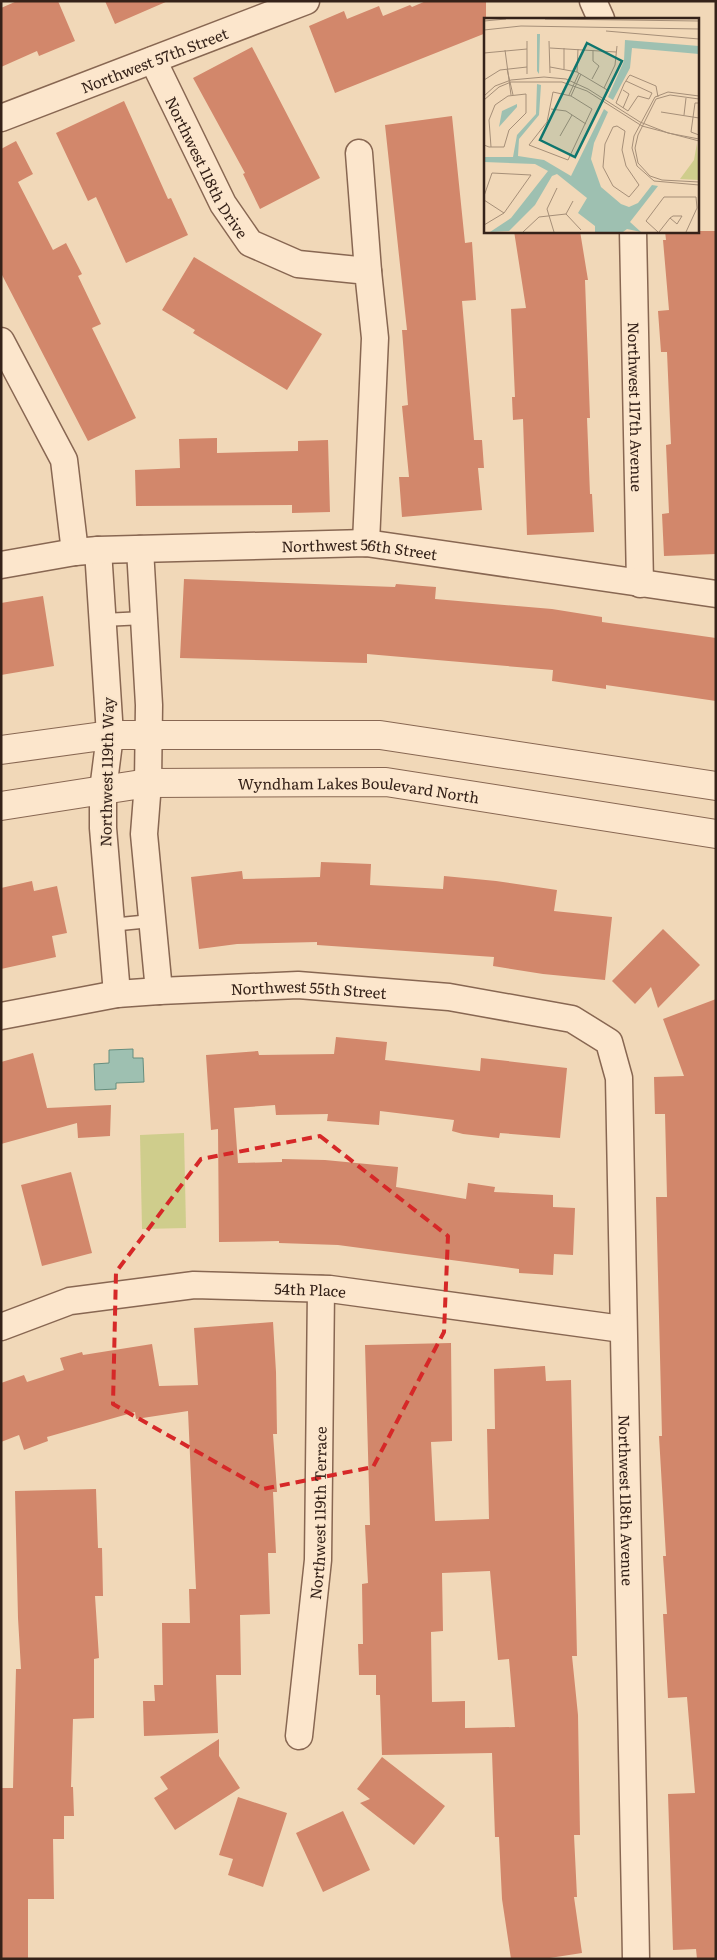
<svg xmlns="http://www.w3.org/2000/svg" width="717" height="1960" font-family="Literata,serif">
<rect width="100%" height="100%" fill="#f1d8b8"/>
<path fill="#cfcd8c" d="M184,1133L186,1228L142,1229L140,1135Z"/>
<path fill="#9ec0b1" stroke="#658e7e" d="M133,1049V1058H143L144,1082L116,1083V1089L95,1090L94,1064L109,1063V1050Z"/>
<path fill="#d2876b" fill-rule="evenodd" d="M17,1H58L75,41L39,56L37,51L1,67V8Z
M105,1H168L115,24Z
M426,1H486V33L335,93L309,26L344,11L347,19L379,6L383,16L410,5L412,7Z
M252,47L320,178L260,209L243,174L245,173L193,78Z
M124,101L168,199L171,198L188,235L126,263L96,197L88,201L56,133Z
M452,116L465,243L472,242L476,300L462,301L474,440H482L484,468H478L482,510L402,517L399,477H409L402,406L408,405L402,330H407L385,125Z
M16,141L33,174L18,182L53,250L66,243L82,274L78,276L101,324L92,328L136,418L88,441L1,273V149Z
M514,231H580L588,280H585L590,418H587L590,494H592L594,532L527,535L523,419L513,420L512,397H515L511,309L526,308Z
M665,231H716V554L664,556L662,514L669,513L666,445L671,444L667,352H661L658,311L669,310L663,240H666Z
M194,257L322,334L287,390L193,333L195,330L162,310Z
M217,438V453L298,451V441L328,440L330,512L292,513V505L136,506L135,470L180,468L179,439Z
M184,579L395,587L396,584L436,587L435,599L552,609L602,617V622L716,638V701L606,685V689L552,681L553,670L367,654V663L180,658Z
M43,596L54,666L1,675V603Z
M321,862L371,864L370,885L443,889L444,876L496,881L557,890L554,911L612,917L605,980L543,974L493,966L494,957L317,945V942L237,944L199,949L191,877L242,871L243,879L320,877Z
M32,881L34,891L57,886L67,933L52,936L56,957L1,969V888Z
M663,929L700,965L658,1008L651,987L635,1004L612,981Z
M716,999V1959H697L696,1949L673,1950L668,1794L695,1793L687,1697L668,1698L666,1665L663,1614H667L663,1556H666L659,1436H662L656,1197H667L665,1114H655L654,1077L684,1076L663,1019Z
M336,1037L387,1042L385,1060L480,1071L481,1058L567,1068L560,1138L500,1133L499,1138L463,1134L452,1131L454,1120L380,1111L379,1125L327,1121L328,1114L276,1115L275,1105L234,1108L238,1163L282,1162V1159L325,1160L398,1167L396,1187L466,1199L468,1183L495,1187L494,1192L553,1195V1207L575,1208L573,1255L554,1254L553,1275L519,1273V1269L338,1245L279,1243V1241L219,1242L218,1129L211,1130L206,1055L258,1051L259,1055L334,1054Z
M33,1053L47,1108L111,1105L110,1136L78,1138L77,1123L1,1144V1062Z
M71,1172L92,1253L42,1266L21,1185Z
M273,1322L276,1372L277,1434H273L277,1492H273L276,1553H268L270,1614L240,1615L241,1675H216L218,1733L144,1736L143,1701H155L154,1685H163L162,1623H190L189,1589H196L188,1411L136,1419L135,1412L47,1437L48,1441L24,1450L19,1435L1,1442V1383L24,1375L27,1382L64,1370L60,1358L82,1352L83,1355L152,1344L159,1386L198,1385L194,1328Z
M451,1343L452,1441L431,1442L435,1521L489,1519L487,1429H495L494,1369L545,1366L546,1381L571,1380L577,1656H572L578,1715L580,1835H574L577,1897H574L582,1953L543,1959H511L502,1899L499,1837H495L492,1753L382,1755L380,1695H376V1675H359L358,1644H363L362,1584L368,1583L365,1525H370L365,1345ZM490,1571L498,1660L509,1659L515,1727L465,1728V1701L432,1702L431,1632L443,1631L442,1573Z
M96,1489L98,1548H102L103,1596H95L99,1658L94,1659V1718L73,1719L71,1787H73L74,1816H64V1839H53L54,1899H28V1959H1V1788H13L16,1669H21L18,1618L15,1491Z
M219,1739V1756L240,1788L175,1830L154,1798L168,1789L160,1777Z
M382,1757L445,1806L414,1845L360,1803L370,1799L357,1789Z
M238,1797L287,1813L263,1887L228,1875L233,1859L219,1855Z
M343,1811L370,1870L323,1892L296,1833Z"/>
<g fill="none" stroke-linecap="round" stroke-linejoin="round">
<g stroke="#886752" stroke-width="15">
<path id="service" d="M103,620L144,618
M110,925L151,921"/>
</g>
<g stroke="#886752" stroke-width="29">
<g id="minor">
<path d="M593,1L601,19"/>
<path id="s1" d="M153,60L223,204L250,243L298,264L368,271L375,338L366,543"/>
<path id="s2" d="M1,118L306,1"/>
<path d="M359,153L368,271"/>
<path id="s3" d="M633,231L640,584"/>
<path d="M1,341L64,460L75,552"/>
<path d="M140,549L149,705L148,783L144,834L159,991"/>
<path d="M98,550L110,735L103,790V828L117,994"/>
<path id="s4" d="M1,565L75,552L98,550L366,543L716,594"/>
<path id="s5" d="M1,1016L117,994L159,991L298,985L449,997L572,1019L609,1042L619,1078C624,1371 631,1665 636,1959"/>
<path id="s6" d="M1,1327L70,1301L194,1285L330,1289L622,1329"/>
<path id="s7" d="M299,1736L318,1560L321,1289"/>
</g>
</g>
<g stroke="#886752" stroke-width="30">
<g id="tertiary">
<path d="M1,750L110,735H380L716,786"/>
<path id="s8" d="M1,806L148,783L386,782L716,834"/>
</g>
</g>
<use href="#service" stroke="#fce6cc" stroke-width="12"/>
<use href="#minor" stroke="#fce6cc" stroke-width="26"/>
<use href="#tertiary" stroke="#fce6cc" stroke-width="28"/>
</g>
<path fill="none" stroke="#d62828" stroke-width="4" stroke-dasharray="10 6" stroke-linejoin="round" d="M320,1136L448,1236L444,1332L373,1467L263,1489L113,1404L116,1272L201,1159Z"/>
<g text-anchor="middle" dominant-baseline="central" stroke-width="4" stroke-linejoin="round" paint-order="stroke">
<g font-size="15" fill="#352219" stroke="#f8e3c8">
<text stroke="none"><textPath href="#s2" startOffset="164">Northwest 57th Street</textPath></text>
<text stroke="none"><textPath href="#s1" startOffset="120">Northwest 118th Drive</textPath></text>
<text stroke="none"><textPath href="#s3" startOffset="176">Northwest 117th Avenue</textPath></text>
<text stroke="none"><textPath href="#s4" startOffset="360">Northwest 56th Street</textPath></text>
<text transform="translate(106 772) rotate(-89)">Northwest 119th Way</text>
<text stroke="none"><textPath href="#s8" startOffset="360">Wyndham Lakes Boulevard North</textPath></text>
<text stroke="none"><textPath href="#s5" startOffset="310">Northwest 55th Street</textPath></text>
<text stroke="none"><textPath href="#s6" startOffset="315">54th Place</textPath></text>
<text stroke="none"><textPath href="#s5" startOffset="1079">Northwest 118th Avenue</textPath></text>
<text stroke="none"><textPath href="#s7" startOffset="224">Northwest 119th Terrace</textPath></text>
</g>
</g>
<g transform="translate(484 18)">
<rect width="215" height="215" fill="#f1d8b8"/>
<path d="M213,125L215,162L196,161L210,142Z" fill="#cfcd8c"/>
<path d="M53,16H56L55,56L53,53ZM141,22L215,28V36L148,30L146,50L129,82L124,79L140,43ZM53,66L57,67L55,97L35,121L34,138L60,142L87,158L120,91L124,94L110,125L107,141L117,169L137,186L145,189L154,185L168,167L174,168L146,204L157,214L143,211L139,214H111V208L94,195L103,180L73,156L68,158L51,187L25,213L6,214L27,200L64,153L51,146L0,144V139H29L33,117L52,96ZM33,86V89L15,109L18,93Z" fill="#9ec0b1"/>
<path fill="none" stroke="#a68f78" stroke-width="1" d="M61,1L215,3M0,3L22,1M0,12L37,8L215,11M122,13L215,21M43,23V56M65,23L66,55M66,30L132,34M21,32L27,77M0,35L43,31M66,49L93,54L125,73M23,51L29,77M80,51V30M93,54L94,31M108,61L115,48L109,43V32M0,62L16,52L43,49M142,63L168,75L165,81L154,78L144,93L132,85L140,66L145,58L146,57L172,68L174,79M120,70L131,47L133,28M69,74L87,78L108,91L84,142L45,127L63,104ZM85,77L95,55M0,78L11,68L27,62L60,59L82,61L104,71L156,104L184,115L215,121M87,78L97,56M215,78L184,74L171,79L150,118L148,130L153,148L170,163L215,167M215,81L186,77L172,81L154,117L151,130L154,145L166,158L178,162L215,164M0,82L15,69L27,64H78L103,73L158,108L215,123M215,85H211L207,114L215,117M139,90L145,76L139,72M67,91L82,93L102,106M177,94L215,100M200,97L202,80M133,108L141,113L138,132L142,148L155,167L145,179L129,168L119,149L121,126L129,109ZM76,118L88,97M0,127L5,129H20L25,112L42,95V76L24,78L11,87L5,102L7,129M0,178L8,155L47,157L20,195L0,207M0,182L20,195M89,183L82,196L97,212M39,214L55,199L82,196M70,214L63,191L73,170M174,214L162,203L180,179H212L213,190L202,214M175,214L186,200L189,198H198L193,206L186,200"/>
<path fill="#0f766e" fill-opacity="0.15" stroke="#0f766e" stroke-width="2.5" d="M103,25L138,43L91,139L56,122Z"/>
<rect width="215" height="215" fill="none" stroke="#352219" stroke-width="2.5"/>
</g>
<rect width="717" height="1960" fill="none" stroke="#352219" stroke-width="5"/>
</svg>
